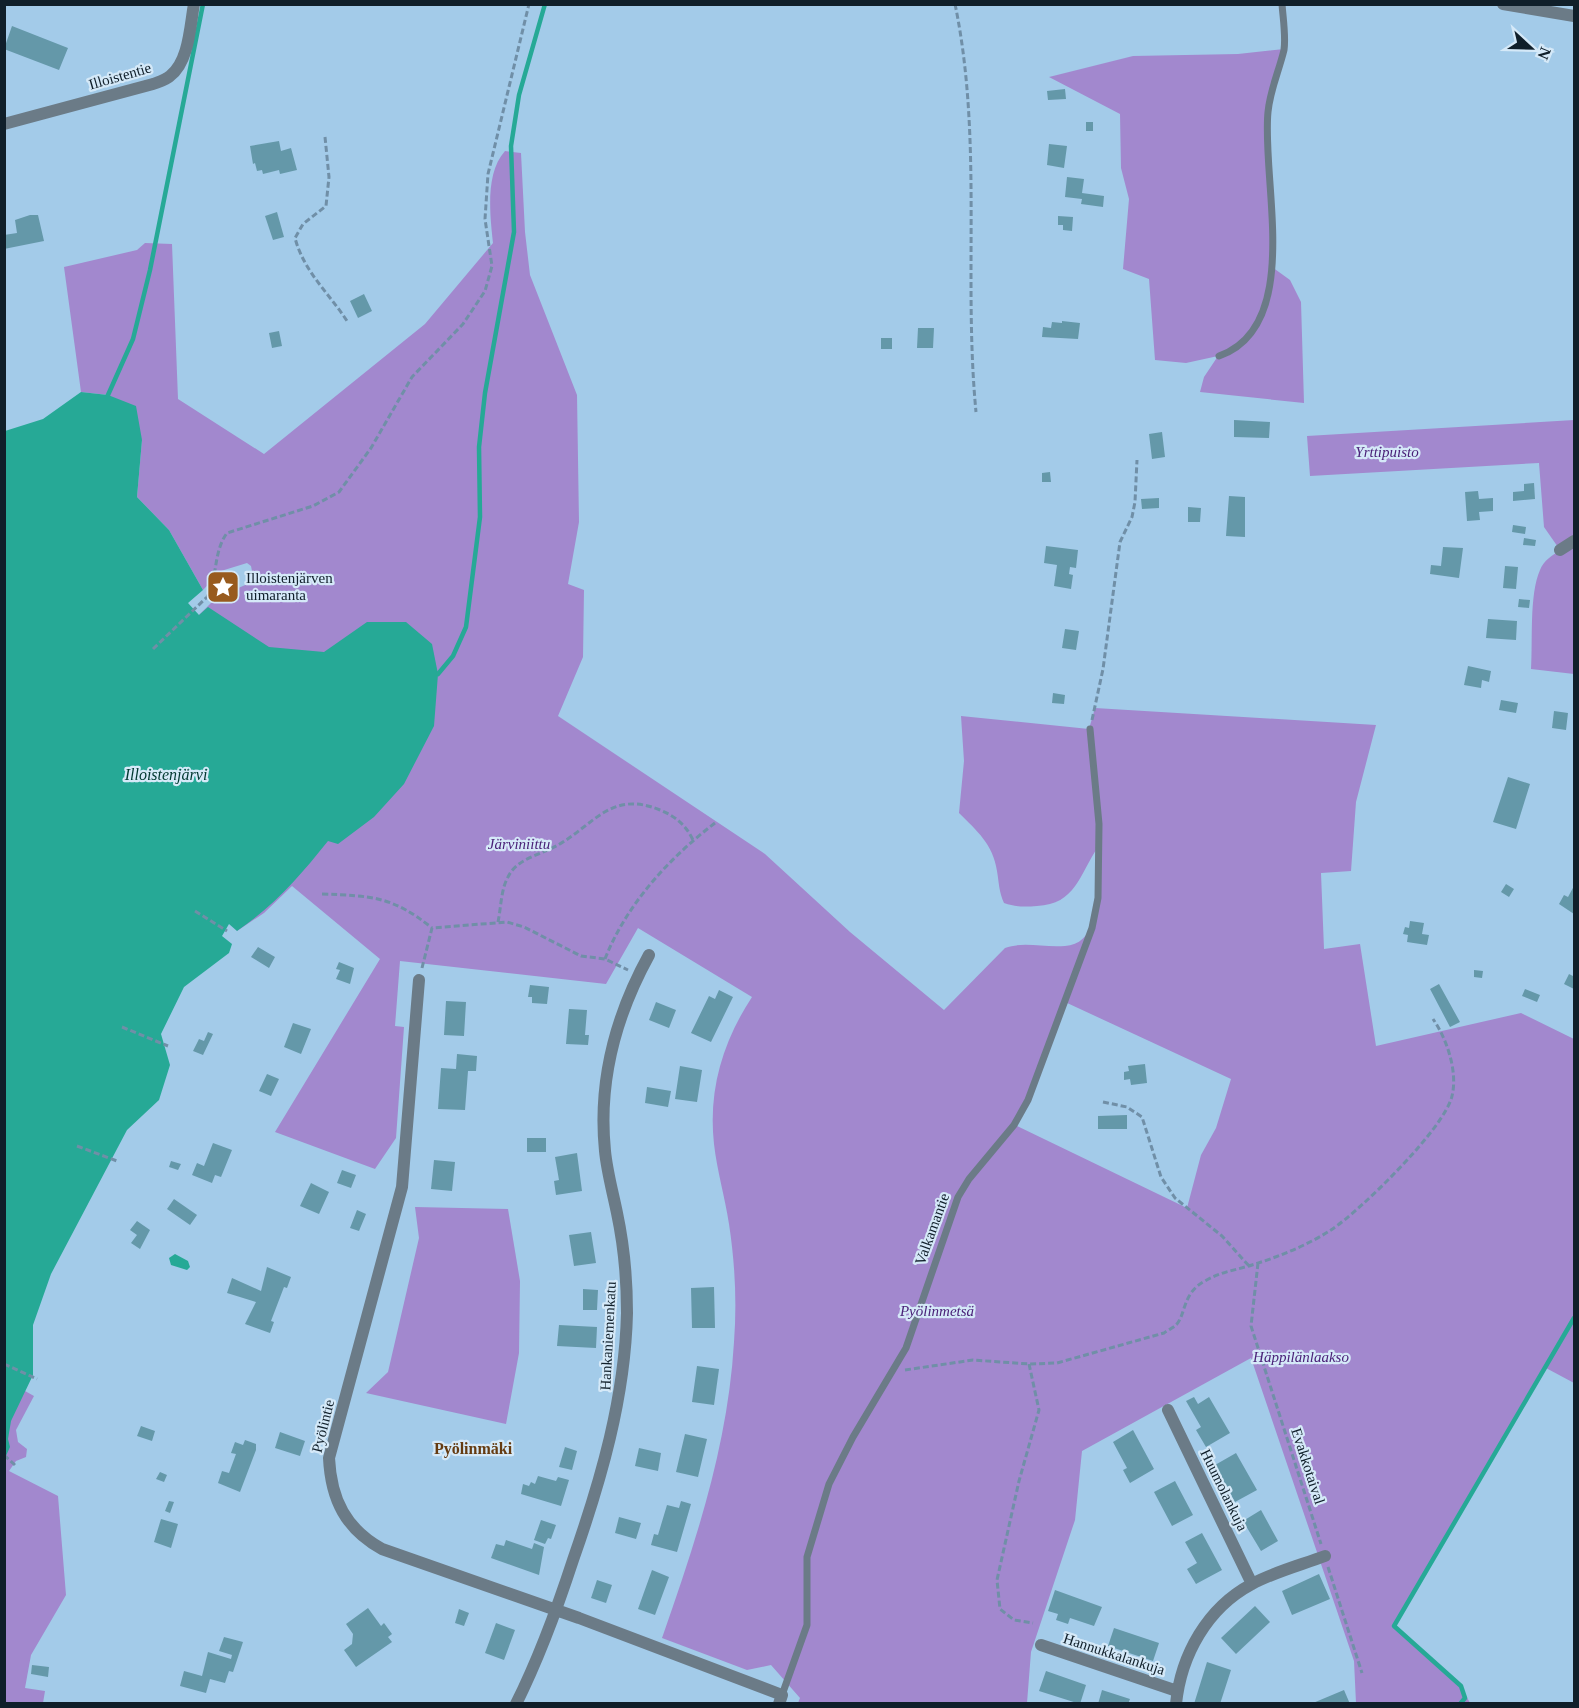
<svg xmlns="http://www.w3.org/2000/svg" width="1579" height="1708" font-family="'Times New Roman',serif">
<rect width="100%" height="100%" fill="#a3cbe9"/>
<path fill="#a288ce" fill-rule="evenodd" d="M1284,49L1267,113L1272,267L1290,280L1301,302L1304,403L1200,392L1204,377L1218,356L1186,363L1155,360L1149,279L1123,269L1129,199L1121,168L1120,114L1049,77L1133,56L1238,54Z
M505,151L521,153L525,232L530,275L577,395L579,522L568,584L584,590L583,657L558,716L765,854L850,932L944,1010L1005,948C1024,941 1044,948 1065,946C1106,943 1098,876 1098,847C1079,875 1076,904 1037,906C1024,907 1016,907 1004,903C999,892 999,883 997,871C993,844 977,831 959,813L964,761L961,716L1089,729L1095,708L1376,725L1356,802L1351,871L1321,873L1324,949L1360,944L1376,1046L1521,1013L1574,1039V1383L1546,1368L1394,1625L1461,1686L1470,1703H1356L1354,1661L1251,1358L1082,1451L1075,1520L1031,1652L1027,1703H798L800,1698L771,1665L747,1670L662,1638C696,1541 728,1445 734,1342C737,1303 735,1263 729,1224C725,1197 717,1171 714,1144C708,1090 723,1041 752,997L638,928L606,984L400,961L395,1026L404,1027L396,1138L375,1169L275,1132L380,959L292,886L264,913L237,931L172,642L217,597L250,583L253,576L251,566L247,563L221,571L203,590L169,530L137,497L142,440L108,395L81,392L64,267L137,250L145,243L172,244L178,399L264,454L425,324L493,243C490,215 485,173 505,151ZM1065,1002L1231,1079L1216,1128L1201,1155L1187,1208L1015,1125Z
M1574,420V674L1531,669C1533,641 1529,595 1540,570C1544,560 1552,556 1560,550L1544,527L1539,463L1310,476L1307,436Z
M415,1207L508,1209L520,1281L519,1353L506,1424L366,1393L388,1372L419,1238Z
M5,1388L25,1391L34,1396L16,1430L18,1442L27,1449L26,1457L16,1461L9,1471L58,1496L66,1595L31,1655L25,1688L45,1691L43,1703L5,1704Z"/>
<path fill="#26a996" d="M81,392L108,395L136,406L142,440L137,497L169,530L203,590L188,603L199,615L208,607L269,647L324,652L367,622H406L432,644L438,674L434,726L404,784L374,817L338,844L328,841C300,876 274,906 237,931L229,924L222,936L232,944L229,953L184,987L161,1034L170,1065L159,1100L127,1130L51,1274L33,1325V1375L11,1421L8,1439L10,1447L5,1458V431L43,419Z
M175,1254L188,1261L190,1267L187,1270L171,1265L169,1258Z"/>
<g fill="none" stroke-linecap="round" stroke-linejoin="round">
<path stroke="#26a996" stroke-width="4.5" d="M108,395L133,339L150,270L203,4
M438,674L453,656L466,627L480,517L479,447L485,393L514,232L511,146L519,95L545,4
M1460,1704L1465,1698L1461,1686L1394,1626L1574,1318"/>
</g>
<path fill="#6498a9" d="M12,26L68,48L59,70L4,49Z
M1065,89L1066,99L1048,100L1047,91Z
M1086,122H1093V131H1086Z
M279,141L281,151L291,148L297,170L280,174L279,170L263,174L262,170L257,171L255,163L253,164L250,146Z
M1049,144L1067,146L1064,168L1047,165Z
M1067,177L1084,179L1082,193L1104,196L1103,207L1081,204L1082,199L1065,197Z
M277,212L284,237L273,240L265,216Z
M30,215H38L44,241L4,249V235L17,233L15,220Z
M1058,216L1073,217L1072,231L1063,230V225H1058Z
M364,294L372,311L358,318L350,301Z
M1062,321L1080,323L1078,339L1042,337L1043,327L1051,328L1052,322L1062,323Z
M918,328H934L933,348H917Z
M279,331L282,346L272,348L269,333Z
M881,338H892V349H881Z
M1234,420L1270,422L1269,438L1234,437Z
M1162,432L1165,457L1152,459L1149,434Z
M1050,472L1051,482H1042V473Z
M1534,483L1535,499L1513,501V492L1524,491V484Z
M1478,491L1479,499L1493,498V511L1479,512L1480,520L1467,521L1465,492Z
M1229,496L1245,497V537L1226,536Z
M1159,498V508L1142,509L1141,499Z
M1188,507L1201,508L1200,522H1188Z
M1513,525L1526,527L1525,534L1512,532Z
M1524,538L1536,540L1535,546L1523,545Z
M1046,546L1078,550L1076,568L1070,567L1069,574L1073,575L1071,589L1054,586L1057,565L1044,563Z
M1443,547L1463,548L1459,578L1430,574L1431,565L1441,566Z
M1505,566L1518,567L1516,589L1503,588Z
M1519,599L1530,600L1529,608L1518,607Z
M1488,619L1517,621L1516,640L1486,638Z
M1065,629L1079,631L1076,650L1062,648Z
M1468,666L1491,671L1489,682L1482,680L1481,688L1464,685Z
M1053,693L1065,695L1064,704L1052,703Z
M1501,700L1518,703L1516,713L1499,710Z
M1554,711L1568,713L1566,730L1552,728Z
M1508,777L1530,784L1516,829L1493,822Z
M1506,884L1514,889L1509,897L1501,892Z
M1574,886V914L1559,904L1564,895L1568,897Z
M1410,921L1424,923L1422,934L1429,935L1427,945L1407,942L1408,935L1403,934L1405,927L1409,928Z
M258,947L275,957L269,968L251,957Z
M339,962L354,968L350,984L336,979L340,970L336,969Z
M1474,970L1483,971L1482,978L1474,977Z
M1574,972V989L1564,984L1569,974L1573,976Z
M1439,984L1460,1022L1450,1027L1430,989Z
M530,985L549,987L547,1004L532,1003V997H528Z
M1525,989L1540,995L1537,1002L1522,996Z
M719,990L733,997L711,1042L691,1033L709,996L715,999Z
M446,1001L466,1002L464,1036L444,1035Z
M656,1002L676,1010L669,1028L649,1020Z
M569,1009L587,1010L585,1035H589L588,1045L566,1044Z
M293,1023L311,1029L301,1054L284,1047Z
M208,1032L213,1034L203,1055L193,1051L199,1039L204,1041Z
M457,1054L477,1056L476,1071H468L465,1110L438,1109L441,1068L456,1069Z
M1145,1064L1147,1083L1131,1085L1130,1079L1124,1080V1072L1129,1071L1128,1066Z
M680,1066L702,1070L697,1102L675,1099Z
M267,1074L279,1079L271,1096L259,1091Z
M647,1087L671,1091L668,1107L645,1103Z
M1127,1115V1129H1098V1116Z
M527,1138H546V1152H527Z
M213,1143L232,1150L221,1177L215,1175L212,1183L192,1175L197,1163L204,1166Z
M577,1153L582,1191L556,1195L554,1181L559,1180L555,1157Z
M434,1160L455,1162L452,1191L431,1189Z
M171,1161L181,1164L178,1170L169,1167Z
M342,1170L356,1175L351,1188L337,1183Z
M311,1183L329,1192L319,1214L300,1206Z
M174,1199L197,1215L190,1225L167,1209Z
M357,1210L366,1214L359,1231L350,1228Z
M137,1221L150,1230L140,1249L131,1243L137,1235L130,1230Z
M591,1232L596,1263L574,1266L569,1235Z
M267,1267L291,1277L287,1288L284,1287L271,1321L274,1322L270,1333L245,1324L256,1302L227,1293L232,1278L261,1291Z
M714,1287L715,1328H692L691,1288Z
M583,1289L598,1290L597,1310H583Z
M559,1325L597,1327L596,1348L557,1346Z
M697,1366L719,1369L714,1405L692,1402Z
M1194,1397L1198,1404L1209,1397L1230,1433L1206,1447L1196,1430L1201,1427L1186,1401Z
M141,1426L155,1431L152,1441L137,1436Z
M1133,1430L1154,1469L1130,1483L1123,1470L1127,1468L1113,1442Z
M280,1432L305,1441L300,1456L275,1448Z
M685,1434L707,1439L698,1477L676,1472Z
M245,1440L256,1444V1450L240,1492L218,1483L222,1471L229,1473L236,1454L231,1453L235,1442L243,1445Z
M565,1447L577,1451L572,1470L559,1467Z
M639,1448L661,1453L658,1471L635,1466Z
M1236,1453L1257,1490L1235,1502L1215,1465Z
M160,1472L167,1475L164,1482L156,1479Z
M538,1476L556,1481L558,1477L569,1480L561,1506L521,1494L523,1484L529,1486L531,1482L535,1484Z
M1175,1481L1193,1515L1172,1526L1154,1492Z
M169,1501L174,1502L170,1513L165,1511Z
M681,1501L691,1504L677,1552L651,1545L654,1534L658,1535L667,1505L679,1508Z
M1261,1510L1278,1541L1261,1551L1243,1521Z
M619,1517L641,1523L636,1539L615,1533Z
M161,1519L178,1524L171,1548L154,1542Z
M541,1520L556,1525L551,1539L548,1538L545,1544L534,1540Z
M1202,1533L1222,1570L1196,1584L1187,1569L1197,1563L1185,1542Z
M506,1540L532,1549L534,1543L544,1547L539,1575L491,1558L496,1544L504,1546Z
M652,1570L669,1577L655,1615L638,1609Z
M1319,1574L1330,1599L1292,1615L1282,1591Z
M597,1580L612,1585L606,1603L591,1598Z
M1055,1590L1102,1607L1094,1626L1070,1618L1068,1624L1056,1620L1058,1614L1048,1611Z
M1255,1606L1270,1622L1236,1654L1221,1638Z
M368,1608L381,1626L384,1623L392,1634L388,1637L392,1642L356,1667L344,1650L352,1644L353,1634L346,1624Z
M459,1609L469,1613L464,1626L455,1623Z
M496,1623L515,1630L504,1660L485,1653Z
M1114,1628L1159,1643L1153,1661L1108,1646Z
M224,1637L243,1642L233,1672L229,1671L225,1683L210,1679L206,1693L180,1686L184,1671L202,1676L208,1652L231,1659L232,1655L219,1651Z
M1207,1662L1231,1670L1220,1704H1194Z
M32,1665L49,1667L48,1677L31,1674Z
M1046,1671L1086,1685L1080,1704L1039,1691Z
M1102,1690L1130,1699L1128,1704H1098Z
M1344,1690L1350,1704H1313V1703Z"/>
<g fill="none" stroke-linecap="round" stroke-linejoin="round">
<path stroke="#708fa7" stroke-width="3" stroke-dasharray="6 3" stroke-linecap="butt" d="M955,4C983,139 963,277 976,412
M325,137L329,177L326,206L303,224L295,238C304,272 329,293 347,321
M153,649L207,597C218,577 213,552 227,533L313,506L339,492L371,448L412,377L463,324L485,291L492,266L485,219L488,174L529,4
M1092,720L1103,669L1120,542L1132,517L1135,502L1137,460
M322,894C372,896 392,896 432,928
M195,911L227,931
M498,922C501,908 501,889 508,877C517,858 541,855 558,845C595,824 611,790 660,810C675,816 686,825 693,840
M605,959C626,905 669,858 715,823
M422,968L432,928L507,922L524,927L581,956L605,959L628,970
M122,1027L168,1046
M1103,1102L1127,1107L1142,1117L1161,1177L1175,1198L1222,1236L1249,1266
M77,1146L117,1161
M1258,1263L1251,1326L1321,1544
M4,1364L37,1379
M1029,1364L1039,1410L1019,1481L997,1580L1000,1609L1014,1620L1033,1623
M905,1370L973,1360L1029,1364L1057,1363L1164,1333C1168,1330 1173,1328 1176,1325C1186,1315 1182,1293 1205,1281C1220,1272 1236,1270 1252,1265C1278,1257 1308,1245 1331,1230C1360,1211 1445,1128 1452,1096C1458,1072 1447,1039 1433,1019
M4,1455L15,1465
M1328,1567L1362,1673"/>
<path stroke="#6b7b87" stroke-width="7" d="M1219,356C1304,326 1261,180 1268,112C1270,90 1279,71 1284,50C1286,36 1283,18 1282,4
M782,1695L807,1625V1557L829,1484L853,1437L906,1348L958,1197L969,1179L1014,1125L1028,1100L1092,928L1098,898L1099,824L1090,729"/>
<path stroke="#6b7b87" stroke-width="12" d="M1503,4L1574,16
M4,124L153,84C158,82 166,80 170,76C189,62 190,26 194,4
M1560,550L1574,541
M419,980L402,1187L329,1458C331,1500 346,1529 382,1549L579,1618L782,1695L779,1704
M1168,1410L1252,1584
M1041,1645L1177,1691
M516,1704C539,1658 557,1609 573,1560C601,1480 625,1398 627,1313C627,1279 624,1246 617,1213C613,1193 607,1172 605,1151C598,1082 616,1015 649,955
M1176,1704C1181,1655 1207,1608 1252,1584C1274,1572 1301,1565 1325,1556"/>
</g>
<defs>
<g id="sight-square" transform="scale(1.725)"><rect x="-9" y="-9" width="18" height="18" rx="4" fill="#985b1e" stroke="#d5e9f8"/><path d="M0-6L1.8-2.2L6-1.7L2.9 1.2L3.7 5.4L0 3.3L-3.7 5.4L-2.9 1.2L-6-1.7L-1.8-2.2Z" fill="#fff"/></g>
</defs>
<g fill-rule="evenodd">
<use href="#sight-square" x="223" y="587"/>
</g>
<g text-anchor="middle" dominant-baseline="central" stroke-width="4.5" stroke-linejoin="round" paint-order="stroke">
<g font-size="15" fill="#101f2a" stroke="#d5e9f8">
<text transform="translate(120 76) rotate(-16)">Illoistentie</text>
<text transform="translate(932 1229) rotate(-70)">Valkamantie</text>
<text transform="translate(608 1336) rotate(-87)">Hankaniemenkatu</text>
<text transform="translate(323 1426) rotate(-76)">Pyölintie</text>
<text transform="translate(1308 1466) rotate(72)">Evakkotaival</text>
<text transform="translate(1224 1490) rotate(64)">Huumolankuja</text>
<text transform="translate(1114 1654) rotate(18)">Hannukkalankuja</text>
</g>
<g font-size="15" font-style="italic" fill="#4a2178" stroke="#d5e9f8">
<text x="1387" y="452">Yrttipuisto</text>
<text x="519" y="844">Järviniittu</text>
<text x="937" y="1311">Pyölinmetsä</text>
<text x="1301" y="1357">Häppilänlaakso</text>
</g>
<g font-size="15" fill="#101f2a" stroke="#d5e9f8" text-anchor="start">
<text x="246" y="578">Illoistenjärven<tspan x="246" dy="17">uimaranta</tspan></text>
</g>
<g font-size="16" font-style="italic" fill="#003830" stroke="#d5e9f8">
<text x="166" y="774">Illoistenjärvi</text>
</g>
<g font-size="16" font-weight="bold" fill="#653b11" stroke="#d5e9f8">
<text x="473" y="1448">Pyölinmäki</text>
</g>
</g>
<rect width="1579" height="1708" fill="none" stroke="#101f2a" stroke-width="12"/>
<g transform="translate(1531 48) rotate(112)" stroke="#d5e9f8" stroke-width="4.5" paint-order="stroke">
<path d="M0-4.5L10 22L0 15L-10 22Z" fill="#101f2a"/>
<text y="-9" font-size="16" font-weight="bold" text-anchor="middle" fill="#101f2a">N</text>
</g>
</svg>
